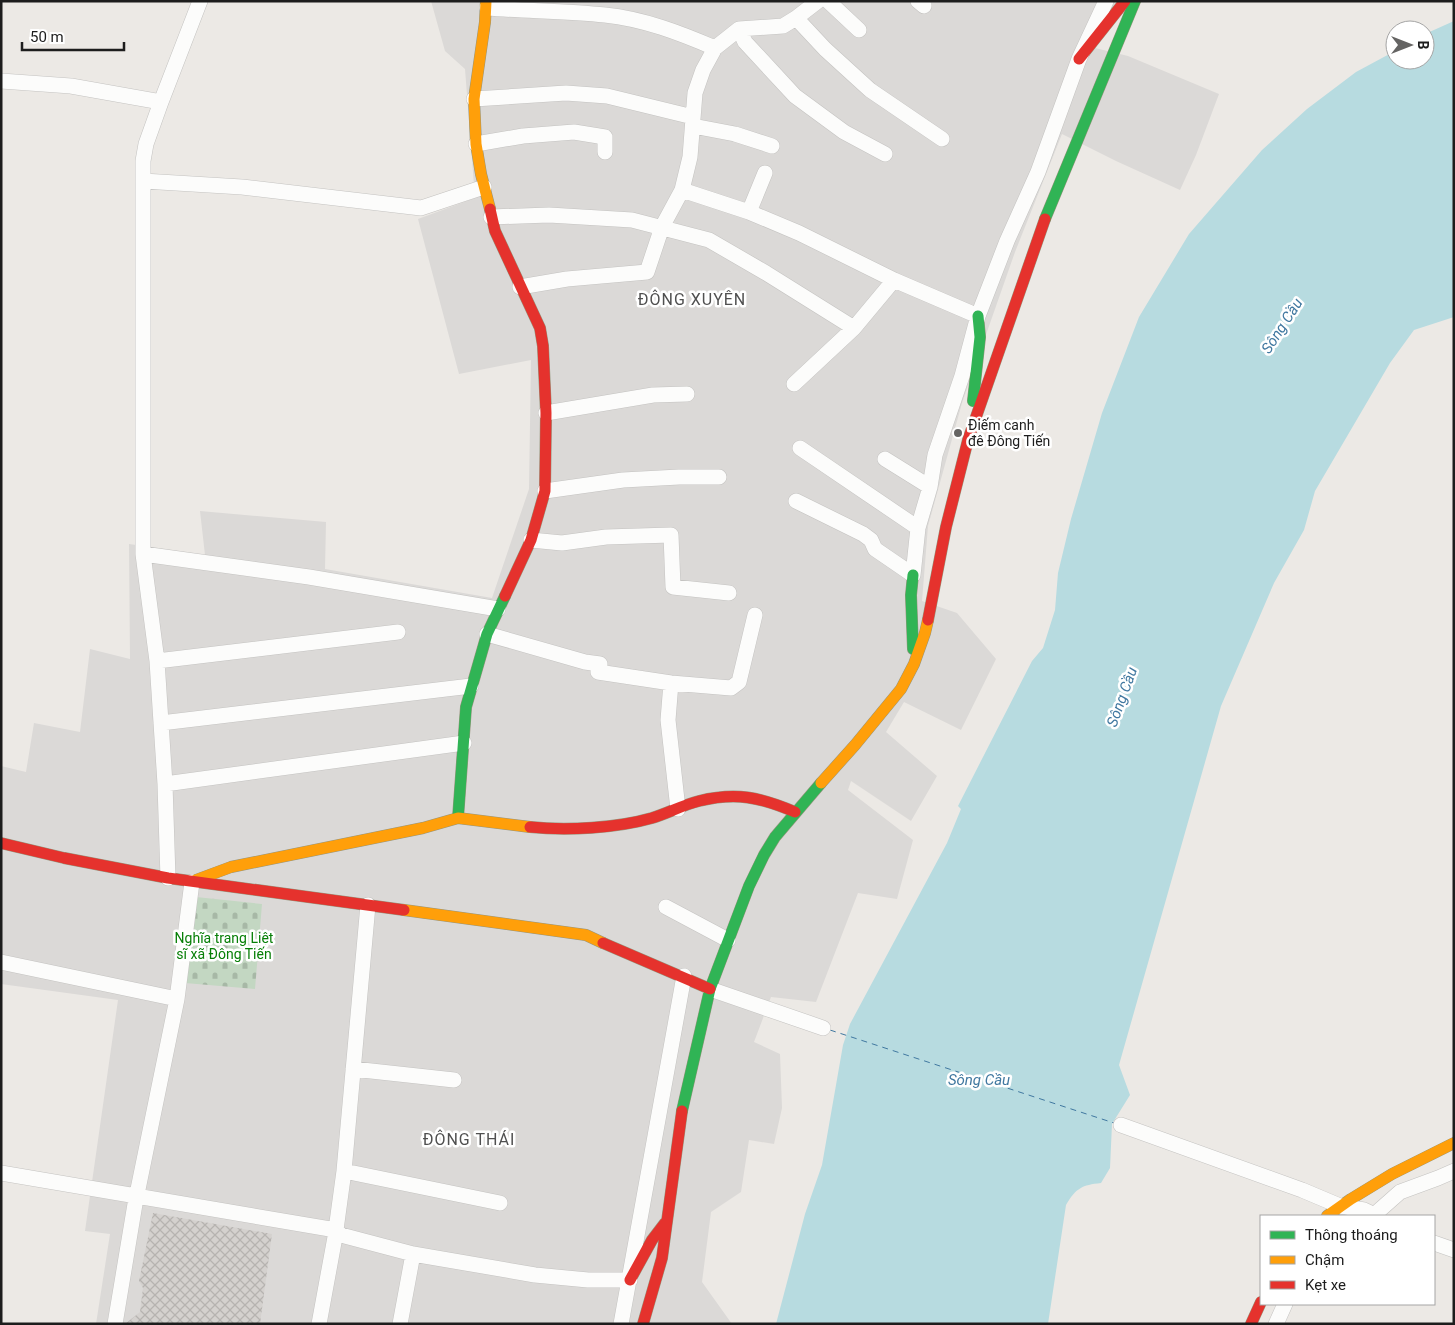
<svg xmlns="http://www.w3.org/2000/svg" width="1455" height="1325" font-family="Roboto,sans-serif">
<defs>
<pattern id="cemetery-stones" width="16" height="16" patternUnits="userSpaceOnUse" patternTransform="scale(1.25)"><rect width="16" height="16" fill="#c3d7c2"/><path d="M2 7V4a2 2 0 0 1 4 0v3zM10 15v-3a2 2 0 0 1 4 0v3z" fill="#a7b8a6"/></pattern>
<pattern id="building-cross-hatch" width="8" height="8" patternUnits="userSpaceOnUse" patternTransform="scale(1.25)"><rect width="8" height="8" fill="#d4d1ce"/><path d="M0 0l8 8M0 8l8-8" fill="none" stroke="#b6b3b0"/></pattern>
</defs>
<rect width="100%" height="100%" fill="#ece9e5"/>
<path fill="#dbd9d7" d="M431,1H1116L1095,48L1128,56L1219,94L1196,155L1180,190L1116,161L1062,134L1015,252L962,403L928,526L922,601L957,613L996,659L961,730L904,702L886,732L937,776L911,821L851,781L848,790L913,840L897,899L858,893L816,1002L771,997L754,1042L780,1054L782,1108L774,1144L749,1140L741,1192L711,1212L702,1282L732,1324H96L110,1234L85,1231L118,1000L1,984V766L26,772L34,723L80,732L90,649L130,659L129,544L205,555L200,511L326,522L325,569L492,598L529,489L531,360L459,374L418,219L475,198L465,69L445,51Z"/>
<path fill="url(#cemetery-stones)" d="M196,897L262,904L255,989L185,983Z"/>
<path fill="#b7dbe0" d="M1454,21V317L1414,330L1390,363L1315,491L1304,530L1274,583L1221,706L1119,1065L1130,1095L1112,1124L1110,1168L1101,1183C1082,1185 1076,1188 1066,1205L1048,1324H776L805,1214L822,1165L843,1045L850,1024L947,843L961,809L958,806L1032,661L1043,648L1055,610L1058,573L1071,519L1102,413L1139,317L1189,234L1262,150L1307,109L1356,72L1395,51V60H1425V34Z"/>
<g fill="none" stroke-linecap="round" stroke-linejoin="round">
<path stroke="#4078a0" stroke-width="1" stroke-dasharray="6 5" stroke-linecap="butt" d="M830,1030L1114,1123"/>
</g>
<path fill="url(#building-cross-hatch)" d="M153,1213L272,1234L260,1324H125L140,1312L143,1288L139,1281Z"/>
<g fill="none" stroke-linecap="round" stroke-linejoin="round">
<g stroke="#c4c3c1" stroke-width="16">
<path id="street" d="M828,1L859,30
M918,1L924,6
M487,8C526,11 566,11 605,15C644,19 680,33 715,48
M796,18L825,49L870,90L942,139
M739,29L745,42L795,96L844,132L885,154
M1,81L71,86L161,102
M474,99L566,93L607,96L693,117
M693,126L735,134L772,146
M476,144L523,136L574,132L605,137V152
M143,181L242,187L421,208L484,187
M682,190L749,212L799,233L894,280L978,316
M749,212L765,173
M491,217L549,215L632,220L709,240L766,273L854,328
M520,287L567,279L647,272L662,227L682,190L690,157L695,93L703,70L715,48L739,29L783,26L796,18L818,1
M794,384L854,328L894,280
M546,413L653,395L687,394
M800,448L918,528
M885,459L930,487
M545,491L623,480L679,477H719
M796,501L863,534L871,540L875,549L913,575L918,528L930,487L935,455L962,376L978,316L1007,241L1038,172L1079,59L1106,1
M531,540L562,543L606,537L671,535L673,587L729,593
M143,554L309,577L498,609
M487,634L585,662L600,664L598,672L671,683L731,688L739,682L755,615
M157,661L398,632
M671,683L668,720L678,809
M161,723L471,686
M165,784L464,743
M168,878L165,784L157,661L143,554V161L146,144L161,102L200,1
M666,907L728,940
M1,962L177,999
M710,989L823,1028
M353,1069L454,1080
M1121,1125L1302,1190L1340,1206L1364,1210L1377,1216
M344,1171L500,1203
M1,1173L336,1230L341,1235L413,1254L535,1275L588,1280H630
M1374,1215L1400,1192L1438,1178L1454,1171
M1434,1243L1454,1250
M115,1324L135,1204L177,999L192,882
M319,1324L335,1237L344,1171L368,905
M400,1324L413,1254
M621,1324L684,976
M1276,1324L1285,1304"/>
</g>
<g stroke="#96957c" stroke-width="12">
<path id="fast" d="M1045,219L1135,1
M973,401L980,337L978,316
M913,575L911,595L913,649
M458,818L466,707L487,634L505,596
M682,1111L710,989L749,886L764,855L775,837L821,783"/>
</g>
<g stroke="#96957c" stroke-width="12">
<path id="slow" d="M486,1L485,22L474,99L476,144L481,174L490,209
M821,783L855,745L901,689L914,664L925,633L928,620
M196,880L231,867L423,828L458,818L530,827
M404,910L586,935L603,943
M1327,1216L1351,1199L1392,1174L1454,1143"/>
</g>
<g stroke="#96957c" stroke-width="12">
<path id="jam" d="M1079,59L1125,1
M490,209L495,231L540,328L543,346L546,413L545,491L531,540L505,596
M928,620L946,527L968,440L1045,219
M530,827C567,831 617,828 652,818C668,813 683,805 699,801C736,792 760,797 795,812
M1,843L64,858L168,878L404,910
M603,943L710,989
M630,1280L652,1240L665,1223
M643,1324L662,1258L682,1111
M1251,1324L1261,1302"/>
</g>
<use href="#street" stroke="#fcfcfb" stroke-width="15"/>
<use href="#fast" stroke="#30b455" stroke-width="11"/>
<use href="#slow" stroke="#ff9f0a" stroke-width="11"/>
<use href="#jam" stroke="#e5322d" stroke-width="11"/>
</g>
<circle fill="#656463" stroke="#fff" stroke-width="2" cx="958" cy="433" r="5"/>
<g text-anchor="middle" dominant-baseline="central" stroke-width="5" stroke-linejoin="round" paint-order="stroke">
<g font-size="14" fill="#1d1d1d" stroke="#fff" text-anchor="start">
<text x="968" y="425">Điếm canh<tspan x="968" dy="16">đê Đông Tiến</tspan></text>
</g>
<g font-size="14" fill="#077f07" stroke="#fff">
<text x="224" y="938">Nghĩa trang Liệt<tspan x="224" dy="16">sĩ xã Đông Tiến</tspan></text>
</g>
<g font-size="15" font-style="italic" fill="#4078a0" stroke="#fff">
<text transform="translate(1282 326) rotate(-57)">Sông Cầu</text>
<text transform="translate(1122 697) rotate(-70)">Sông Cầu</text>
<text x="979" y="1080">Sông Cầu</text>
</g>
<g font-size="16" letter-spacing="1" fill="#505050" stroke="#fff">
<text x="692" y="299">ĐÔNG XUYÊN</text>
<text x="469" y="1139">ĐÔNG THÁI</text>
</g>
</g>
<rect width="1455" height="1325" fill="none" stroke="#1d1d1d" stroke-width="5"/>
<rect x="1260" y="1215" width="175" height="90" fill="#ffffff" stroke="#a5a5a5"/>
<rect x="1270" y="1231" width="25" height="8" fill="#30b455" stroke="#a5a5a5"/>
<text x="1305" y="1240" font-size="15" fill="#1d1d1d">Thông thoáng</text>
<rect x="1270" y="1256" width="25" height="8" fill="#ff9f0a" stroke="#a5a5a5"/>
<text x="1305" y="1265" font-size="15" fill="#1d1d1d">Chậm</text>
<rect x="1270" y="1281" width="25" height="8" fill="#e5322d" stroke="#a5a5a5"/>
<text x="1305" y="1290" font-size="15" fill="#1d1d1d">Kẹt xe</text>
<g transform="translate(1410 45) rotate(90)"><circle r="24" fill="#ffffff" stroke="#a5a5a5"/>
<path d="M0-4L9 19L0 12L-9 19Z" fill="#656463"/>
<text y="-8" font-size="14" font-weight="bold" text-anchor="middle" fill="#1d1d1d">B</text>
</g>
<path d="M22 42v8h102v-8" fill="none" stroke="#1d1d1d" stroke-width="2.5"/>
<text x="30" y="42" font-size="15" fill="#1d1d1d" stroke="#ffffff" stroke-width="4" paint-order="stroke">50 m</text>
</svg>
